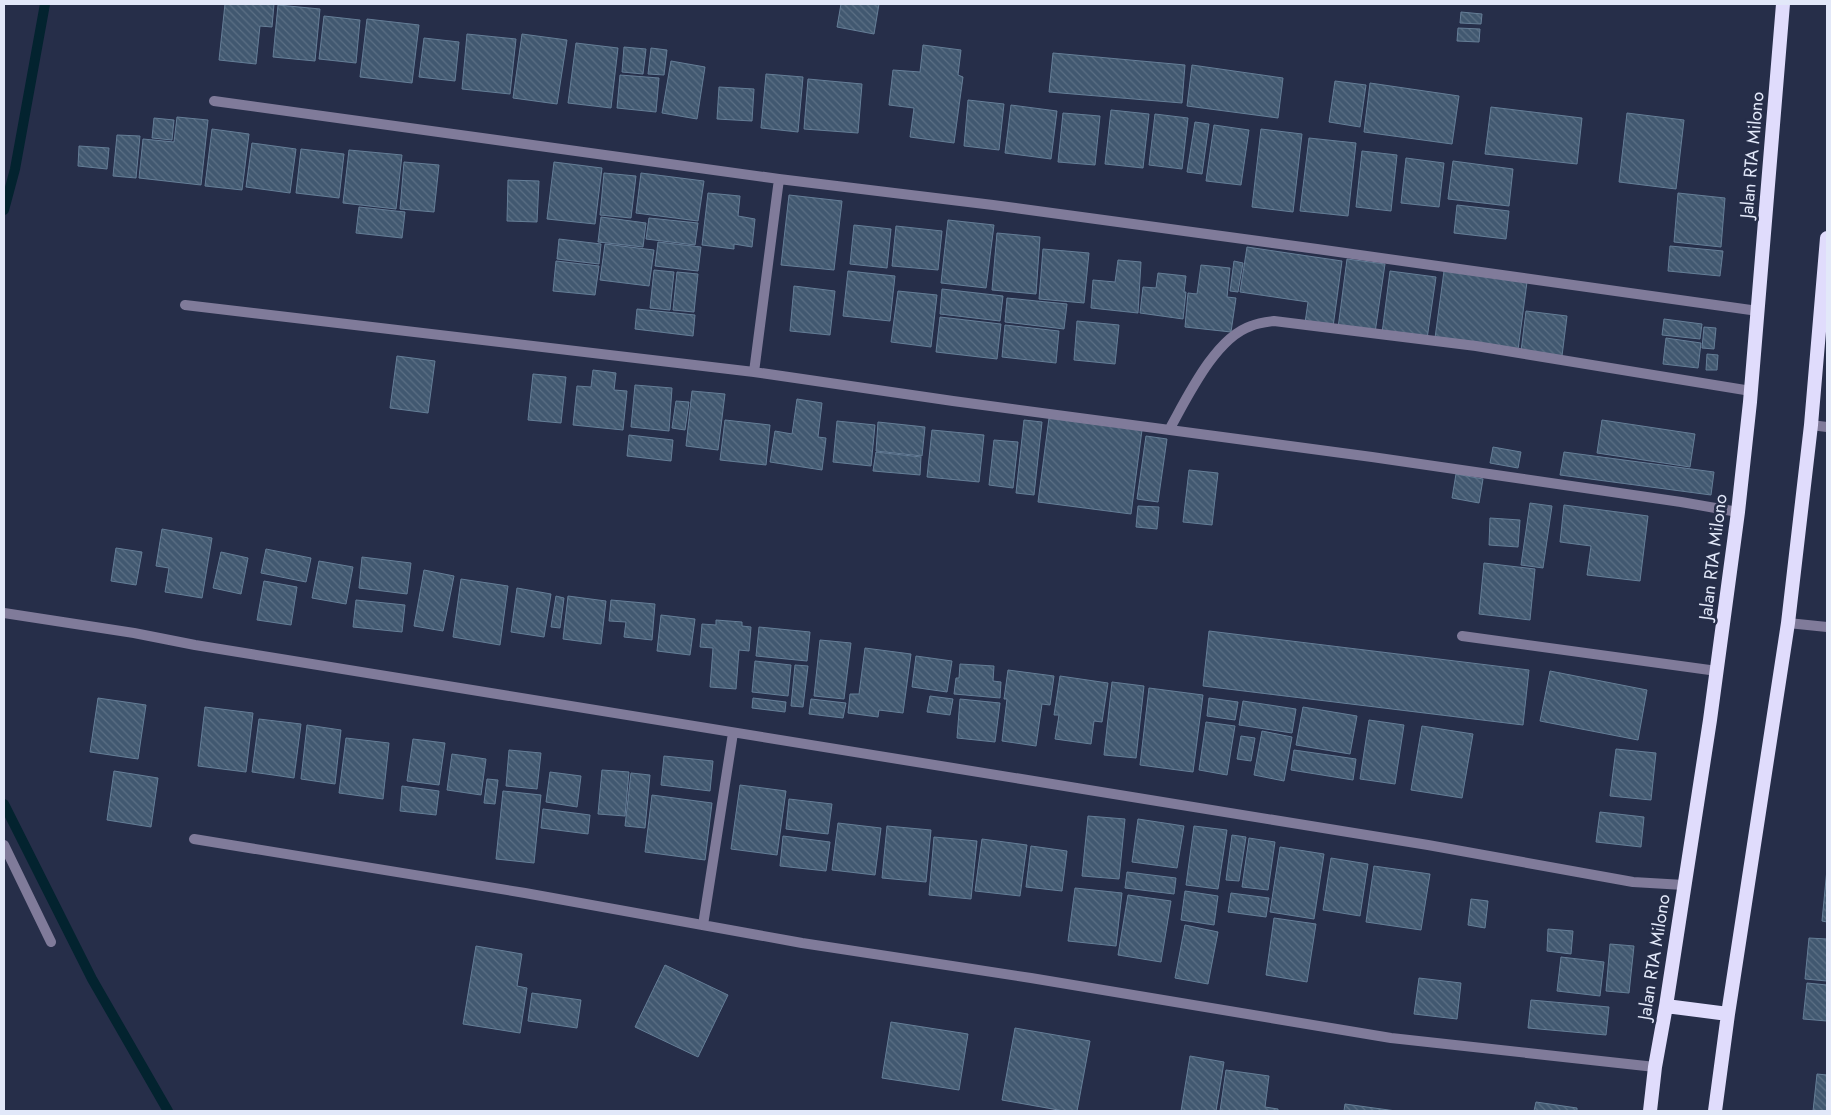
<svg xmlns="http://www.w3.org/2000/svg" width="1831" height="1115" font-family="Jost,sans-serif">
<defs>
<pattern id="building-back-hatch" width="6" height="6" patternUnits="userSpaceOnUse" patternTransform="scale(1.25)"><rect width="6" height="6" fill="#415870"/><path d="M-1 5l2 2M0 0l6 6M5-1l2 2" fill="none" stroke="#5c7085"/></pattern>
</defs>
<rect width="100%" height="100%" fill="#262e49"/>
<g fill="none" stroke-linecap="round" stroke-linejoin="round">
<path stroke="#03232f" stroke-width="10" d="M4,210L15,169L45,4
M4,804L92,979L168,1111"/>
</g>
<path fill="url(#building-back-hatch)" stroke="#657e97" d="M225,4H274L272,27L260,26L256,64L219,60Z
M841,4H879L874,34L837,27Z
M278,5L320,9L315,61L273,57Z
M1461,12L1482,14L1481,24L1460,23Z
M324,16L360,20L356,63L319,59Z
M367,19L419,25L412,83L360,77Z
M1458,28L1480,29L1479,42L1457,41Z
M467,34L516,39L510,94L462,89Z
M522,34L567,40L557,104L513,98Z
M424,38L459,42L455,81L419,77Z
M576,43L618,48L611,108L568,103Z
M923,45L961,50L958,75L963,77L954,143L910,137L914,108L889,105L893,70L920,72Z
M624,47L646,49L643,74L622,72Z
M651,48L667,50L664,75L648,74Z
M1053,53L1185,65L1182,103L1049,92Z
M671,61L705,67L697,119L662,113Z
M1192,65L1283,78L1278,118L1187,106Z
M766,74L803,77L798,132L761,128Z
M620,75L659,78L656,112L617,108Z
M808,79L862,84L858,133L804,129Z
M1335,81L1366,85L1360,127L1329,122Z
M1370,83L1459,96L1452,144L1364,132Z
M719,87L754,89L752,121L717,119Z
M968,100L1004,104L999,150L964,146Z
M1011,105L1057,111L1051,159L1005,153Z
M1491,107L1582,118L1577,164L1485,154Z
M1111,110L1149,114L1143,168L1105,164Z
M1063,113L1100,116L1095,165L1058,162Z
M1627,113L1684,120L1676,189L1619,182Z
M1155,114L1188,118L1182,169L1149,165Z
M177,117L208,120L201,185L139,178L143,139L174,142Z
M154,118L174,120L172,140L152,138Z
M1195,122L1209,124L1202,174L1187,172Z
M1214,125L1249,130L1241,185L1206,181Z
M212,129L249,134L242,190L205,186Z
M1261,129L1302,134L1293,212L1252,207Z
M117,135L140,136L136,178L113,176Z
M1309,138L1356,143L1348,216L1300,211Z
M252,143L296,149L290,193L246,187Z
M79,146L109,148L107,169L78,166Z
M301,149L344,154L339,198L296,193Z
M349,150L402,155L396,209L343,203Z
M1362,151L1397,155L1391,211L1356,207Z
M1406,158L1444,163L1439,207L1401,203Z
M1453,161L1513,169L1509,206L1448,199Z
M404,162L439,165L434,212L400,209Z
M554,162L602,168L595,224L547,219Z
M604,173L636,176L631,218L600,215Z
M641,173L704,181L698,221L636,213Z
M508,180L539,181L537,222L507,221Z
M708,193L740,196L738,216L755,219L752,247L734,244V249L702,245Z
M1678,193L1725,198L1721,247L1674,242Z
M789,195L842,201L834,270L781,265Z
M1457,205L1509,211L1506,239L1454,233Z
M359,207L405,212L402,238L356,233Z
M601,217L646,223L643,247L598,242Z
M649,218L698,223L695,245L646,239Z
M948,220L994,225L986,288L941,283Z
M854,225L891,229L887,268L850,264Z
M896,226L942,231L938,270L892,266Z
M997,233L1040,237L1036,294L992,290Z
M559,239L601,244L599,264L557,259Z
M658,242L701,247L698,271L655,266Z
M605,244L654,250L649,286L600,280Z
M1670,246L1723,251L1720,276L1668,271Z
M1247,247L1342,261L1333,327L1305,323L1308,302L1240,292Z
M1043,249L1089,253L1084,303L1039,299Z
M1347,259L1385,264L1375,333L1338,328Z
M1118,260L1141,262L1138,313L1091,308L1093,280L1115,282Z
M556,261L599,266L595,295L553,291Z
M1234,261L1243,263L1238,292L1230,291Z
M1201,265L1230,268L1227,297L1236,298L1231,332L1185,327L1188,293L1197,294Z
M654,270L674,272L670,310L650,308Z
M848,271L895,276L890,321L843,316Z
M1390,271L1436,277L1427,339L1382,333Z
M1444,271L1527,282L1518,350L1435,338Z
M677,272L698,274L694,312L673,310Z
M1158,273L1186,276L1184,292H1186L1183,319L1140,313L1143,287L1156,288Z
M794,286L835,291L830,335L790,331Z
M942,289L1003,296L1000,321L940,314Z
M898,291L937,295L931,347L891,342Z
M1007,298L1067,304L1064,329L1005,322Z
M637,309L695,315L693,336L635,329Z
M1526,311L1567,316L1562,356L1521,351Z
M940,317L1001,324L997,359L936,352Z
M1664,319L1702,324L1700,339L1662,335Z
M1077,321L1119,325L1115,364L1074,360Z
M1005,325L1059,331L1056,363L1002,357Z
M1704,327L1716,328L1714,349L1702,348Z
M1666,338L1701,343L1698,368L1663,364Z
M1707,354L1718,355L1717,370H1706Z
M397,356L435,361L428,413L390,408Z
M593,370L616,373L614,390L627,391L623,430L573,425L577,386L591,387Z
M533,374L566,377L561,423L528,420Z
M635,385L672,388L669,431L631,427Z
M692,391L725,394L718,450L686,446Z
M797,399L822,403L818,437L826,438L822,470L770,462L775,431L792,434Z
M676,401L689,402L685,430L672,428Z
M1049,418L1142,430L1131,514L1038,502Z
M725,420L770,425L766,465L720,460Z
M1024,420L1042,422L1034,495L1016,493Z
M1602,420L1695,434L1690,467L1597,453Z
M837,421L875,425L871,466L833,462Z
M878,422L925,427L922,456L876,451Z
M932,430L984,435L979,482L927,477Z
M629,435L673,440L671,461L627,456Z
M1146,436L1167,439L1158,502L1137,499Z
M994,440L1018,442L1013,488L989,485Z
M1493,447L1521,452L1518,468L1490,463Z
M876,452L921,457L920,475L873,471Z
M1564,452L1714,472L1711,495L1560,475Z
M1189,470L1218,473L1212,525L1183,522Z
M1456,474L1483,479L1479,503L1452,498Z
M1530,503L1552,506L1543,568L1521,565Z
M1564,505L1648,516L1640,581L1587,575L1591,546L1560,542Z
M1138,506L1159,507L1157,529L1136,527Z
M1490,518L1520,520L1518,547L1489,545Z
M162,529L212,538L202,598L165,592L169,568L156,566Z
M116,548L142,552L136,585L111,581Z
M266,549L311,558L306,582L261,573Z
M221,552L248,558L241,594L213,588Z
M362,557L411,563L407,594L359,588Z
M319,561L353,567L346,604L312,598Z
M1484,563L1535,569L1530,620L1479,614Z
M424,570L454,576L443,631L414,626Z
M461,579L508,586L500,645L453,637Z
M264,581L297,587L291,625L257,620Z
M517,588L551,594L544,637L511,632Z
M556,596L564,598L560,628L551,627Z
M568,596L606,601L601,644L563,639Z
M356,600L405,605L402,632L353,627Z
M611,600L655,604L652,640L624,637L626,622L609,621Z
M661,615L695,619L690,655L657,651Z
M716,620L742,622V626L751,627L749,651L739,650L736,689L710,687L713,648L700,647L702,624L716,625Z
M759,627L810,632L807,661L756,656Z
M1209,631L1529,670L1523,725L1203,686Z
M820,640L851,643L844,699L814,696Z
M865,648L911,654L903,713L879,710L878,717L848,713L850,694H859Z
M916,656L952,661L947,692L912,687Z
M755,661L791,665L788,696L752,692Z
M960,664L994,666L993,681L1001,682L1000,698L954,694L956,678H959Z
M795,665L808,666L803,707L791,706Z
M1008,670L1054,676L1050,705L1042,704L1036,746L1002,741L1007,699H1004Z
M1550,671L1647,690L1638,740L1540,721Z
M1060,676L1108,683L1102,722L1094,721L1091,744L1055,739L1059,715H1054Z
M1112,682L1144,686L1136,758L1104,755Z
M1149,688L1203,695L1193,772L1140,765Z
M930,696L953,699L950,715L927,712Z
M98,698L146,705L138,759L90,752Z
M753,698L786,702L785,712L752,708Z
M1209,698L1238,702L1235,720L1207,716Z
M811,699L846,703L843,718L809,714Z
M960,699L1000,703L995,742L957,738Z
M1243,701L1296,709L1292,733L1239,725Z
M205,707L253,713L246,772L198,766Z
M1303,707L1357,716L1350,754L1296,745Z
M259,719L301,724L294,778L252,772Z
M1369,720L1404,725L1395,784L1360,779Z
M1206,722L1235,726L1227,775L1199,770Z
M307,725L341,730L335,784L301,779Z
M1422,726L1473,734L1462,798L1411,790Z
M1262,731L1292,737L1284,781L1254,775Z
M1241,736L1255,738L1251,761L1237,759Z
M346,738L389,743L383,799L339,793Z
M413,739L445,743L439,785L407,781Z
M1616,749L1656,753L1651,800L1610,796Z
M509,750L541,753L537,789L506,786Z
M1294,750L1356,759L1353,780L1291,770Z
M452,754L486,759L481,795L447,790Z
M664,756L713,761L710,791L661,785Z
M602,770L629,772L625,816L598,814Z
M114,771L158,778L151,827L107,820Z
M550,772L581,776L577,807L546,802Z
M631,773L650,775L645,828L625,826Z
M487,779L498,780L495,804L484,803Z
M740,785L786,791L777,855L731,849Z
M402,786L439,791L436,815L400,811Z
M503,791L541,795L534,863L496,859Z
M652,795L712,803L705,860L645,852Z
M789,799L832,804L828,834L786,829Z
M543,809L590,815L588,834L541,828Z
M1600,812L1644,817L1641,847L1596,842Z
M1088,816L1125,819L1119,879L1082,876Z
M1138,819L1184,826L1177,868L1132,862Z
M838,823L881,828L875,875L832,870Z
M887,826L931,830L926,882L882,878Z
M1194,826L1227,830L1218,889L1186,885Z
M1232,835L1246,837L1239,881L1226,880Z
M783,836L830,842L826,871L780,866Z
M934,837L977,841L971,899L929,895Z
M1249,838L1275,842L1268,890L1242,887Z
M982,839L1027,845L1020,896L975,891Z
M1031,846L1067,851L1062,891L1026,887Z
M1280,847L1324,854L1314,919L1270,912Z
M1331,858L1368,864L1360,916L1323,910Z
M1374,866L1430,874L1421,930L1366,922Z
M1827,869V922L1822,921Z
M1127,872L1176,878L1174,894L1125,888Z
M1075,888L1122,893L1116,946L1068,941Z
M1185,891L1218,896L1214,925L1181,920Z
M1231,893L1269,898L1266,917L1228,912Z
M1128,895L1171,901L1161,962L1118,955Z
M1471,899L1488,901L1485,928L1468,925Z
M1274,918L1316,924L1307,982L1266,975Z
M1185,925L1218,932L1208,984L1175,978Z
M1548,929L1573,931L1571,954L1547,951Z
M1809,938L1827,939V981L1805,979Z
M1610,944L1634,946L1629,993L1606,991Z
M476,946L522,954L517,986L527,988L520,1033L463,1024Z
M1561,957L1604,962L1600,996L1557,991Z
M665,965L728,995L698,1057L635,1027Z
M1419,978L1461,983L1457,1019L1414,1014Z
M1807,983L1827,985V1021L1803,1019Z
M532,993L581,1000L577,1028L528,1021Z
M1531,1000L1609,1007L1606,1035L1528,1028Z
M891,1022L968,1034L959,1090L882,1078Z
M1015,1028L1090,1041L1077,1111H1064L1002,1100Z
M1190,1056L1224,1062L1216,1111H1181Z
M1226,1070L1269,1076L1265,1107L1278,1109V1111H1220Z
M1817,1074L1827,1075V1111H1813Z
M1536,1102L1577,1108V1111H1534Z
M1345,1104L1396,1111H1344Z"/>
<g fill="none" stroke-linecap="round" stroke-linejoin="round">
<path stroke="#807b9a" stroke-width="10" d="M1788,623L1827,627
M1462,636L1717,671
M4,845L51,942"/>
<path stroke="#807b9a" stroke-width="10" d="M214,101L779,179L993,205L1317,249L1758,311
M185,305L754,372L953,401L1372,457L1681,502L1738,512
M754,372L779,179
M1811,425L1827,427
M1169,430C1187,398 1215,338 1251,326C1258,323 1266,322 1274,321L1476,346L1751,391
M4,613L134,633L195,645L1428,845L1633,882L1684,885
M194,839L525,893L802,943L1031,978L1391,1038L1655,1067
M703,925L733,733"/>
<path stroke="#e0dcfc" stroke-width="14" d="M1666,1006L1728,1014
M1650,1111L1655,1067L1666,1006L1710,720L1738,512L1750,402L1783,4
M1715,1111L1728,1014L1788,623L1811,425L1827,238"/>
</g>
<g text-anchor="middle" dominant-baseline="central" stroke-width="5" stroke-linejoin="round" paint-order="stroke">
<g font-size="18" fill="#e2e8f9" stroke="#262e49">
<text transform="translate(1752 155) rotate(-85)">Jalan RTA Milono</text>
<text transform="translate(1713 557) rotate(-83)">Jalan RTA Milono</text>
<text transform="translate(1654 957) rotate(-81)">Jalan RTA Milono</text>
</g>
</g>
<rect width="1831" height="1115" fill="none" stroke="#e2e8f9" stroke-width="10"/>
</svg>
